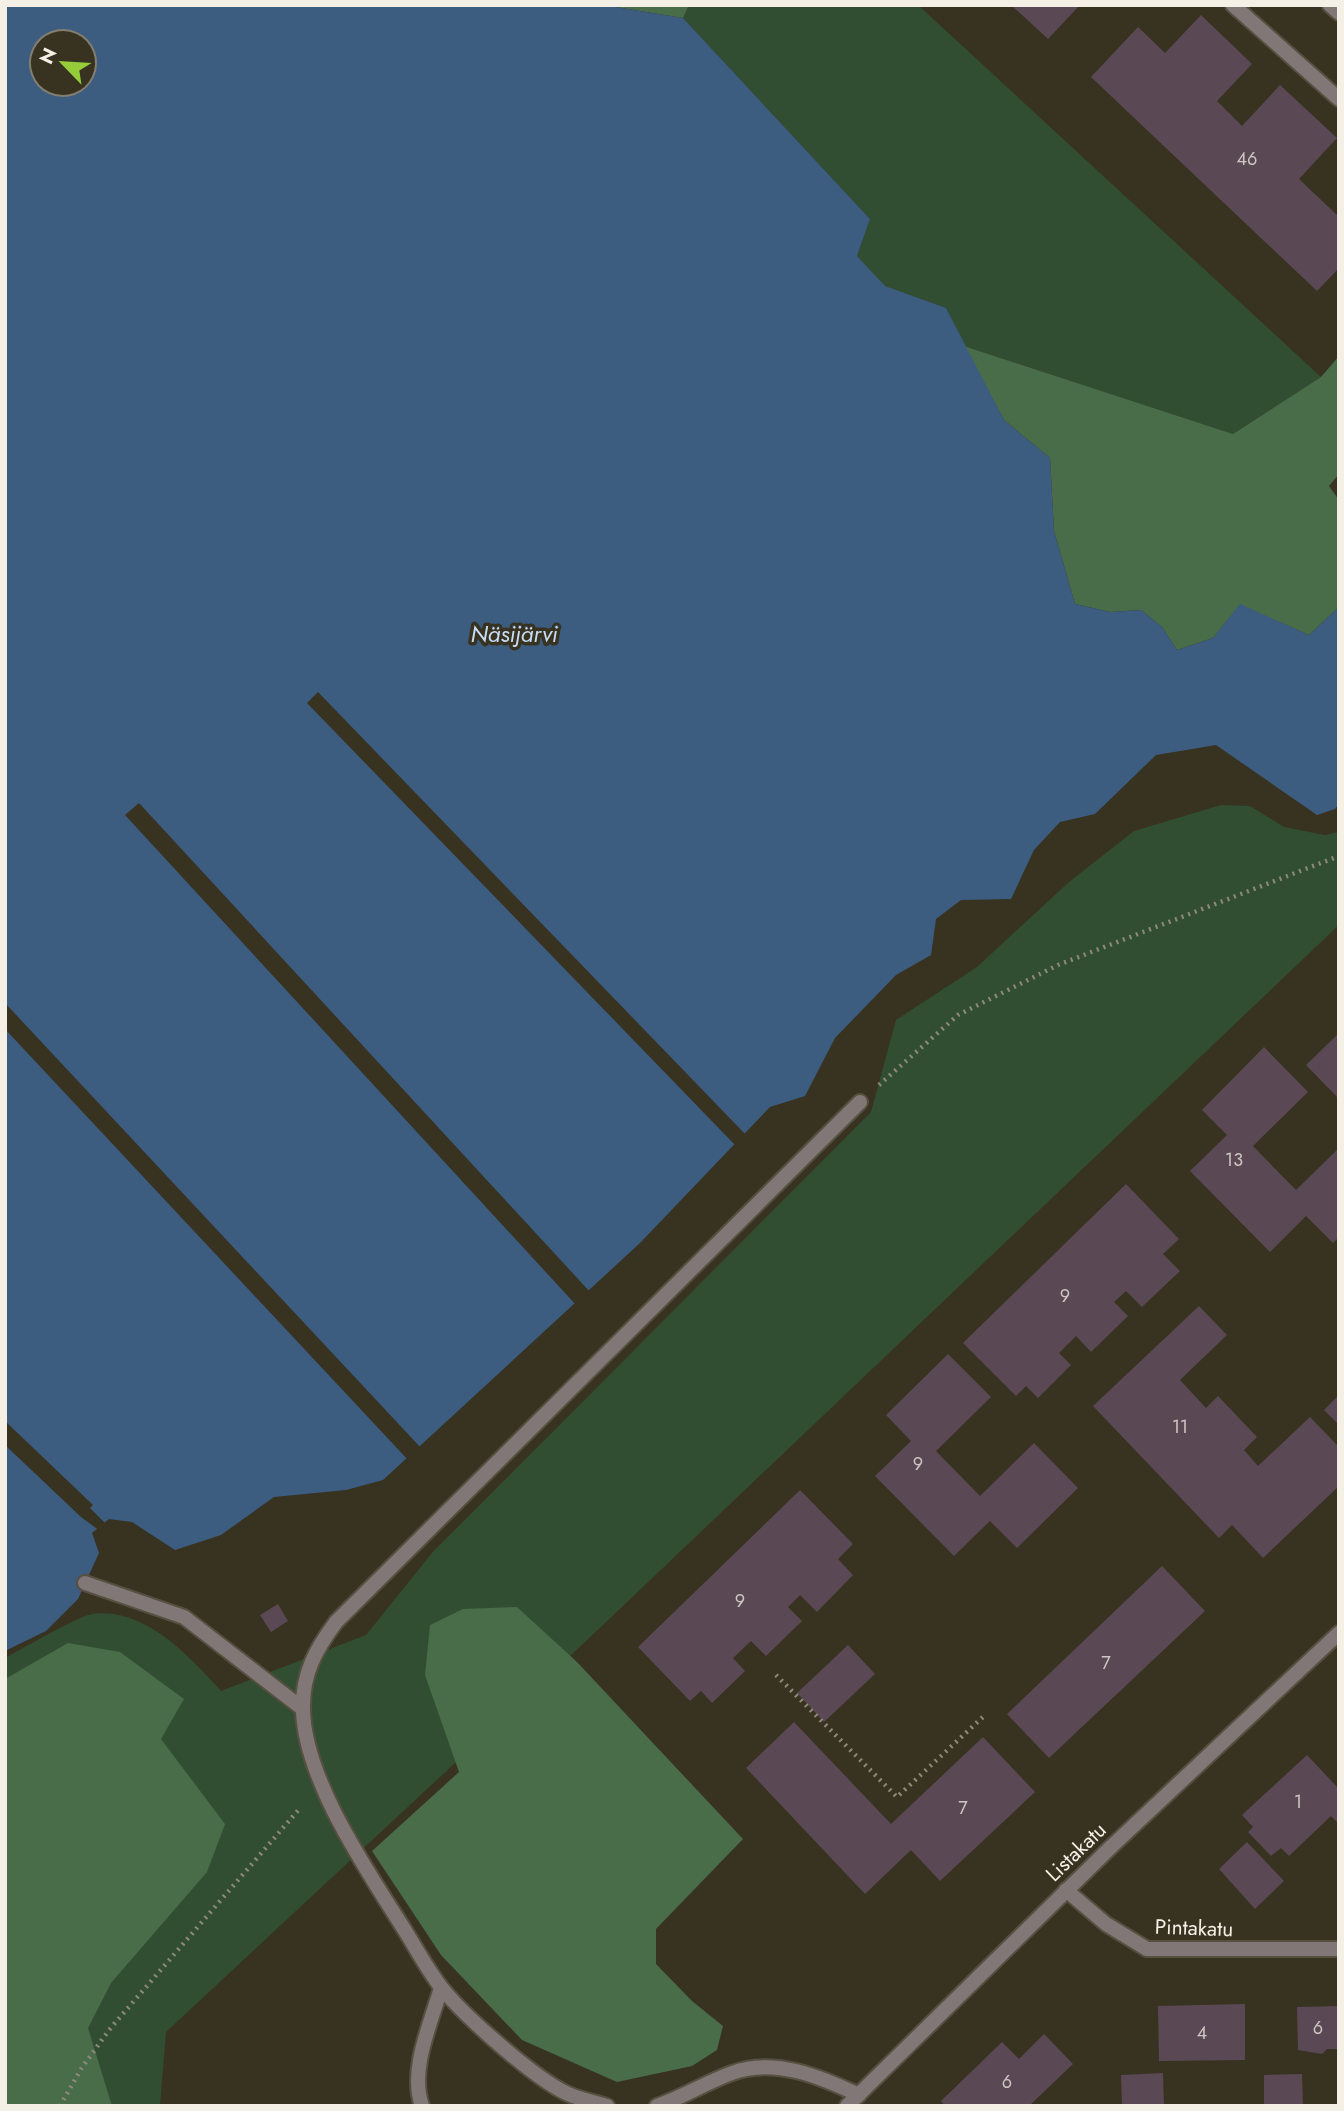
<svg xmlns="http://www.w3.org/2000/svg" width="1344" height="2111" font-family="Jost,sans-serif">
<rect width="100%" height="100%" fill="#383221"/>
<path fill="#324e32" d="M689,5H918L1321,377L1233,434L964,346L946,308L884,286L857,256L870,219L683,18Z
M1221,805L1250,806L1284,827L1325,835L1339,832V925L584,1643L166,2032L160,2106H5V1658C22,1649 78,1616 92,1614C145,1607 189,1656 221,1691L366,1635L432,1553L871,1112L896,1020L977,967L1069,882L1134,831Z"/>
<path fill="#496c49" d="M603,5H689L683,18Z
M964,346L1233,434L1321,377L1339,356V474L1329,486L1339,500V607L1309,635L1240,605L1213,638L1177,650L1162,627L1141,610L1110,612L1075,604L1054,531L1050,458L1004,420Z
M517,1607L577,1662L743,1839L656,1929V1964L692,2001L723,2026L717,2050L692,2066L617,2082L522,2040L441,1955L372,1851L459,1772L425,1675L430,1625L463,1609Z
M68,1643L120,1652L184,1699L161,1739L225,1824L207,1872L111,1983L88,2028L112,2106H5V1679Z"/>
<path fill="#3c5d7f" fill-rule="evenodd" d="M5,5H603L683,18L870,219L857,256L885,286L946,308L1004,420L1050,458L1054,531L1075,604L1110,612L1141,610L1162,627L1177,650L1213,638L1240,604L1309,635L1339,607V804L1335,809L1317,815L1216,745L1156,755L1095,814L1060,822L1034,850L1011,899L961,900L936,919L931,955L896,975L835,1038L805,1096L770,1107L640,1243L383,1480L346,1490L274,1497L221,1535L175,1550L132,1522L109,1519L92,1533L99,1553L78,1599L46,1631L5,1651ZM42,42H84V84H42Z"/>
<path fill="#383221" d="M318,692L747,1136L737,1147L307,703Z
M139,803L591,1293L577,1306L125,815Z
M5,1003L422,1449L409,1461L5,1029Z
M5,1421L93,1505L90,1508L107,1525L100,1531L81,1517L5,1445Z"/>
<path fill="#5a4954" d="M1011,5H1080L1048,39Z
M1201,15L1252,64L1217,101L1242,126L1280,85L1337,138L1299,179L1339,217V268L1317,291L1091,77L1138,27L1165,53Z
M1339,1033V1099L1306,1065Z
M1264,1047L1308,1092L1253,1146L1296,1190L1339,1148V1237L1333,1243L1306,1216L1270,1252L1190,1171L1227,1135L1202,1110Z
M1126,1184L1179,1239L1163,1254L1180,1271L1142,1307L1126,1291L1114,1302L1128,1316L1091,1352L1076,1336L1059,1353L1071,1365L1038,1398L1026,1386L1016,1396L963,1343Z
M1199,1306L1227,1335L1180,1380L1206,1408L1218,1396L1257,1437L1244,1450L1258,1466L1310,1417L1339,1447V1486L1263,1558L1232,1525L1219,1538L1093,1406Z
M948,1354L991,1397L936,1451L980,1496L1034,1443L1078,1488L1017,1548L990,1521L954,1556L875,1476L911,1441L886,1415Z
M1339,1395V1425L1324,1410Z
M800,1490L853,1544L838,1559L853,1575L817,1612L800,1595L788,1607L802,1621L766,1656L751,1641L733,1658L745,1671L712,1703L701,1691L690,1701L638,1647Z
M1162,1566L1205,1611L1049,1758L1007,1714Z
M278,1604L288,1621L271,1632L260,1615Z
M848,1645L875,1674L824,1722L797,1693Z
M794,1722L891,1824L983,1737L1035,1792L940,1881L911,1850L865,1894L746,1768Z
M1307,1755L1339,1789V1824L1331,1816L1289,1856L1281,1848L1271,1856L1248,1832L1253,1827L1242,1815Z
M1247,1842L1284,1881L1255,1909L1219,1869Z
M1245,2004V2060L1159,2061L1158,2006Z
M1339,2006V2049H1327L1322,2054L1298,2050L1297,2007Z
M1044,2034L1073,2064L1029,2106H945L941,2101L1002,2042L1019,2059Z
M1163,2073L1164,2106H1122L1121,2075Z
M1302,2074L1303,2106H1264V2075Z"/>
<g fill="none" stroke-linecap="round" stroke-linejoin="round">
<g stroke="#565040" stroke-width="18">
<path id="service" d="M1233,5L1339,99
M1330,5L1339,13
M85,1583L184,1617L303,1709
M422,2106C409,2070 431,2023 441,1988
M607,2106C594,2102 578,2099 566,2093C533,2077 464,2016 441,1987C427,1969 416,1948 404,1929C367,1870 304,1779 303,1709C302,1674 316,1649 336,1622L860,1102
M657,2106C683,2097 707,2082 732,2073C774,2057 821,2077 859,2095"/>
</g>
<g stroke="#565040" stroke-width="18">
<path id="minor" d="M1066,1890L1106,1924L1147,1949H1339
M847,2106L1112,1846L1339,1633"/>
</g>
<path stroke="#8e897b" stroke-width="4.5" stroke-dasharray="2 5" stroke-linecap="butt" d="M879,1085L958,1015L1058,965L1339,856
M776,1675L897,1797L985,1715
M60,2106L81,2069L109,2030L301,1807"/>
<use href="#service" stroke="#827777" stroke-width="14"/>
<use href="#minor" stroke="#827777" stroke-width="14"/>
</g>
<g text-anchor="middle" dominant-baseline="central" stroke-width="7" stroke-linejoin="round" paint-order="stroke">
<g font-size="18" fill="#cec6c1">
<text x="1247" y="159">46</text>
<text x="1234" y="1160">13</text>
<text x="1065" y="1296">9</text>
<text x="1180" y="1427">11</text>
<text x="918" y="1464">9</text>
<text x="740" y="1601">9</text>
<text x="1106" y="1663">7</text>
<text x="1298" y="1802">1</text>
<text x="963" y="1808">7</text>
<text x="1318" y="2028">6</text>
<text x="1202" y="2033">4</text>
<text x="1007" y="2082">6</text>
</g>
<g font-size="21" fill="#f4f0e5" stroke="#383221">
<text transform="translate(1076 1852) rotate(-44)">Listakatu</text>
<text transform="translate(1194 1928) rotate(2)">Pintakatu</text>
</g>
<g font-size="23" font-style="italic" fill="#c8ddf5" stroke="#383221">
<text x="514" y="634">Näsijärvi</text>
</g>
</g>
<rect width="1344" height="2111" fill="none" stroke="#f4f0e5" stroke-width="14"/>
<g transform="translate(63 63) rotate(295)"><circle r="33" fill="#383221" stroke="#837e6f" stroke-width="2"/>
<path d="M0-5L12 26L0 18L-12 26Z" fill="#96cc39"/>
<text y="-10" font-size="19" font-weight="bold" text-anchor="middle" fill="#f4f0e5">N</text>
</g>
</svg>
